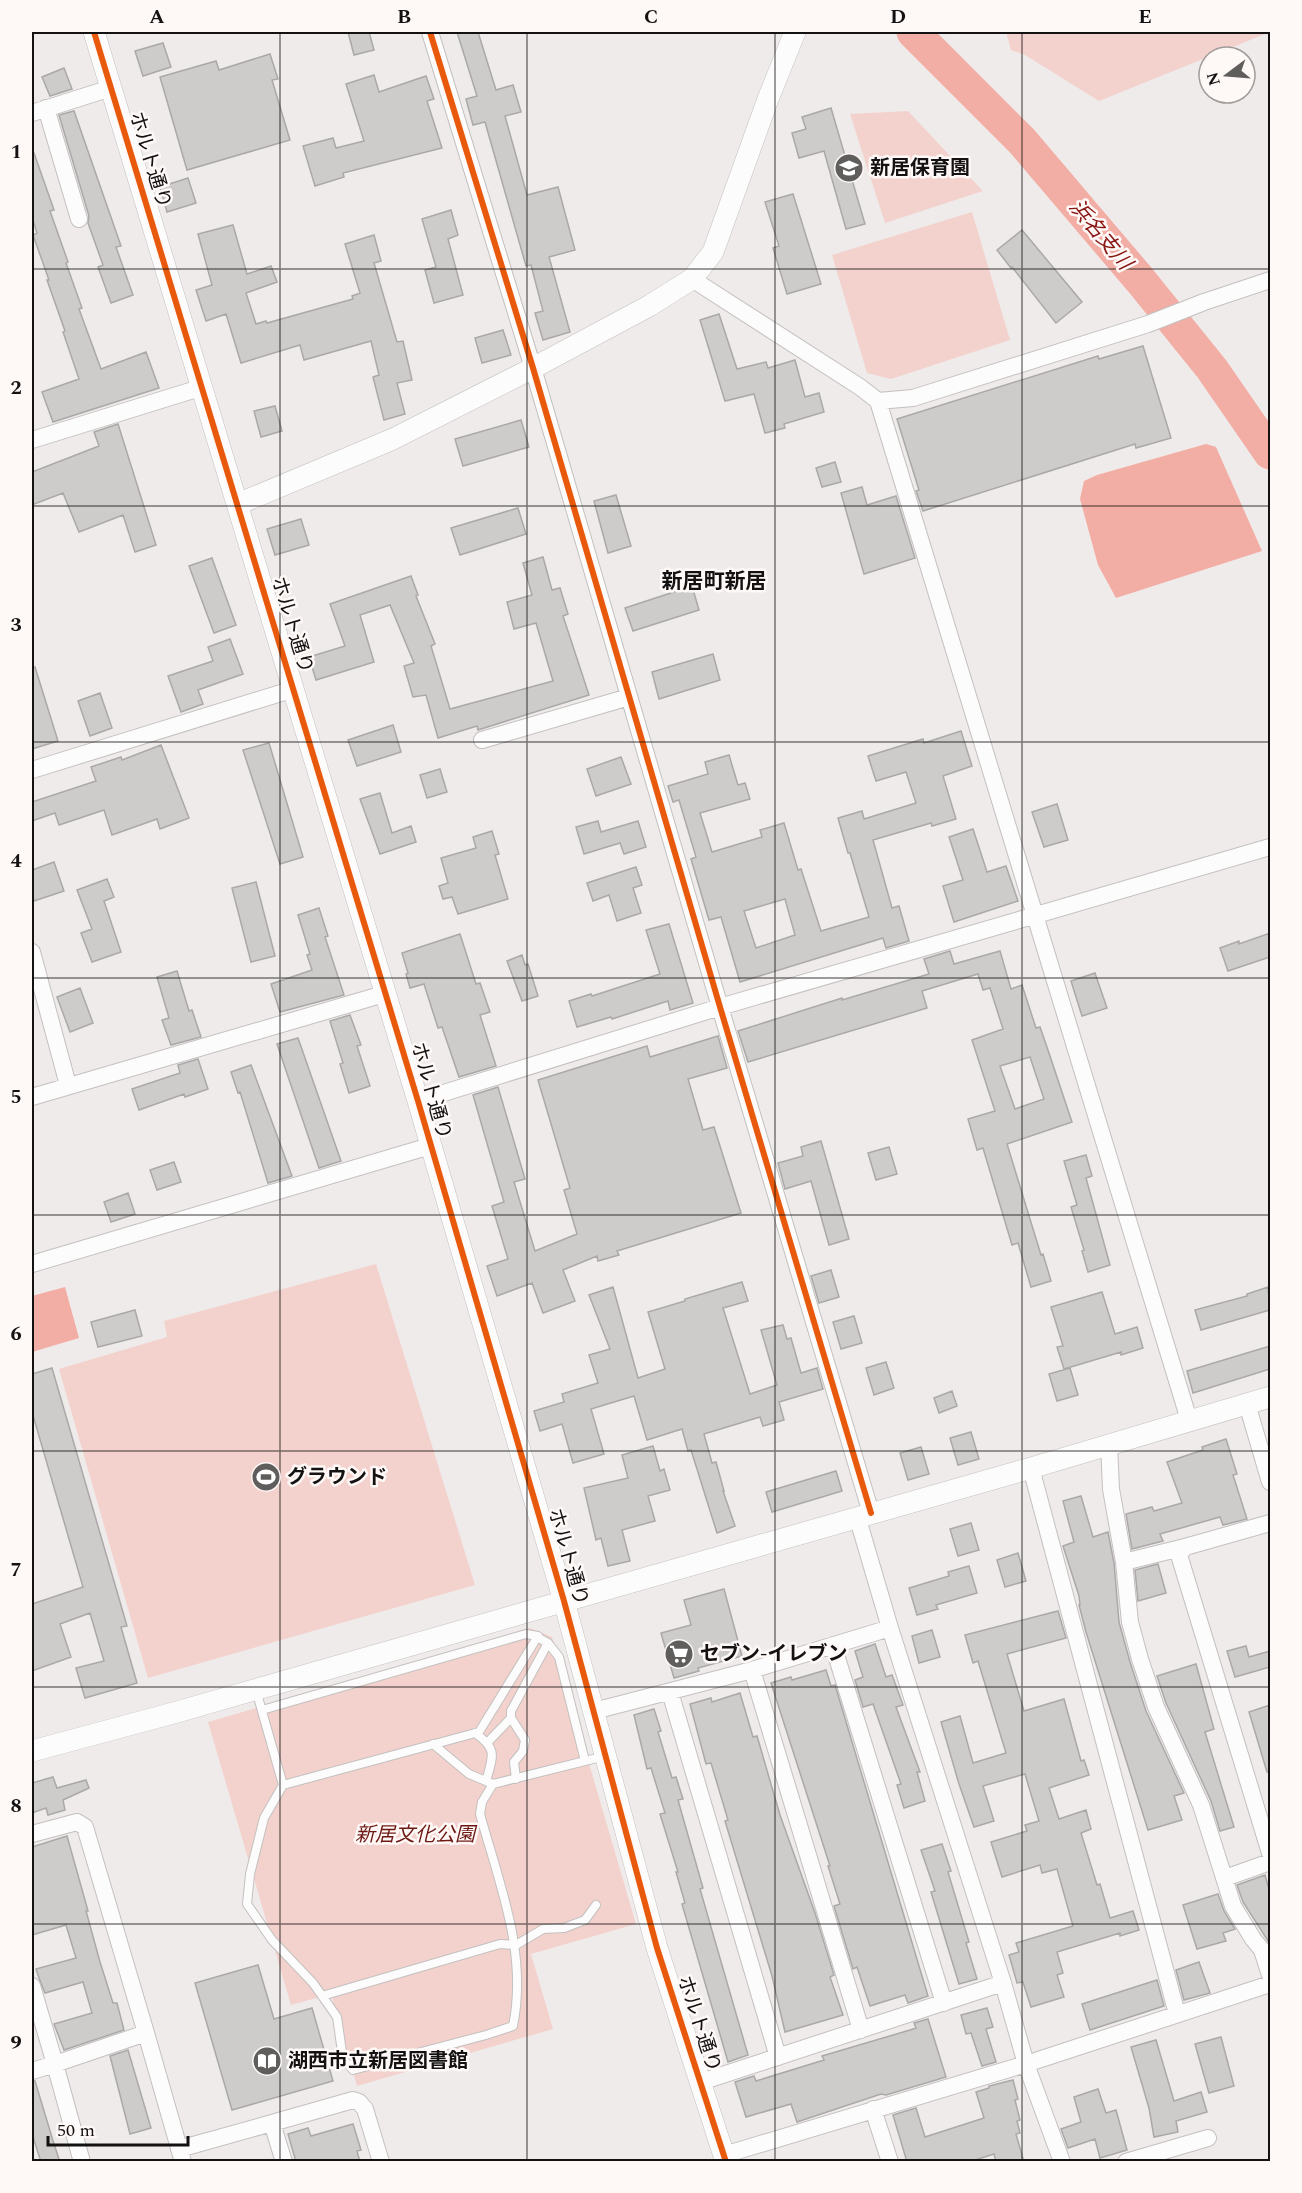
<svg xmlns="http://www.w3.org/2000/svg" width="1302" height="2193" font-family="Spectral,'Noto Sans JP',serif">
<rect width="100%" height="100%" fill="#efebea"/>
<path fill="#f3d2cd" d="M1006,32H1270L1099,101L1025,55L1011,50Z
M908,111L983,191L885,223L850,114Z
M972,212L1010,340L891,379L867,373L832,255Z
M376,1264L475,1585L148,1678L59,1369L167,1337L164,1321Z
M530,1628L552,1637L636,1924L531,1954L553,2029L357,2086L331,1994L291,2005L208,1722Z"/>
<path fill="#f2ada4" d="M1206,444L1216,447L1262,551L1116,598L1098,565L1080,499L1084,481L1097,475Z
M65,1287L79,1338L32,1352V1296Z"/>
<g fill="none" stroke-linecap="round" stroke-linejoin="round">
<path stroke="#f2ada4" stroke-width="33" d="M913,32L1022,141L1141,281L1212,369L1270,453"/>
</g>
<path fill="#cdcccb" stroke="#aaa8a8" stroke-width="1.5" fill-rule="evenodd" d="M348,32H369L374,50L354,55Z
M457,32H478L496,90L513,85L521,112L505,116L527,195L558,187L575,250L549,257L570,332L543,340L535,313L543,311L531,265L526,266L485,122L473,125L466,99L477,96Z
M163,43L171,67L143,76L135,51Z
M270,54L278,79L272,80L290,140L187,170L160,77L216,61L219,70Z
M64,68L72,89L50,96L42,77Z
M374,75L379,92L426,76L434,99L427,101L442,148L343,173L344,177L315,186L303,146L333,138L336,148L364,141L346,84Z
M831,108L865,224L846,229L824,151L799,158L792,133L806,129L802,117Z
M74,111L121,246L116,247L133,295L111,303L98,267L103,265L88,223L89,216L59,115Z
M32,153H34L54,210L50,211L68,262L66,263L82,308L79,309L101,369L146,352L159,388L53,422L42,392L79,379L63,332L65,331L47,280H49L33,235L37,233L32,217Z
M188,178L196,203L167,212L160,187Z
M793,194L821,284L787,294L773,248L779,246L765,202Z
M451,210L458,235L448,239L463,295L434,303L425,270L436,267L422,219Z
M233,225L247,274L271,266L277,282L246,293L256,324L266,321L267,323L353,299L352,296L360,293L345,244L374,235L381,261L374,263L397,342L403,341L412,380L397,383L405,414L384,420L373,377L379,375L371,341L304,360L300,345L241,363L226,314L206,321L196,290L212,285L198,234Z
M1022,230L1082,302L1056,323L1012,267L1011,268L997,250Z
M719,314L737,369L766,362L768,368L795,360L805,397L819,393L824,412L784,424L785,428L765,433L754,394L725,401L700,320Z
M503,330L511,355L482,363L475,338Z
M1143,346L1171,438L1136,448L1135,444L923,511L916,491L919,490L897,419L1098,356L1099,359Z
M275,406L282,431L261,437L254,411Z
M521,420L529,447L463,466L455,439Z
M118,424L156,545L135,552L123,515L79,532L63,493L32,505V472L99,446L94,432Z
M835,462L841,482L822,487L816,468Z
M862,487L867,505L896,496L915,558L864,574L841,493Z
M616,495L631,546L608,553L594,501Z
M518,508L526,534L460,555L451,528Z
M301,519L309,545L275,555L267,529Z
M543,557L552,590L560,588L568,614L563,616L589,695L478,730L477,726L438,738L426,695L413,697L404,666L414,663L390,605L360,615L374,662L316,680L309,657L345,646L330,604L411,576L418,595L416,596L435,644L431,646L450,709L553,681L536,623L514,629L507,602L532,595L523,563Z
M212,558L236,625L214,633L189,566Z
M692,586L699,610L633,631L625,608Z
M230,639L243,674L198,690L203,704L181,712L168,676L213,661L208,647Z
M713,654L720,680L659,699L652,672Z
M32,667H35L58,741L32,749Z
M100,693L112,728L90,736L78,701Z
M393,725L401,752L357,766L348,740Z
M961,731L972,766L943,776L956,819L932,826L931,823L873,840L892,908L899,906L909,941L886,948L883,938L740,982L721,917L709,920L691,859L696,857L679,800L673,802L668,786L708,774L705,762L729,755L738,785L745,783L750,799L700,813L712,852L762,837L760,830L784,823L798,870L801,869L821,931L869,917L850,853H848L838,818L862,811L864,819L916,803L906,772L876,781L868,756L923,739L924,743ZM785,899L795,935L756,948L744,911Z
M269,743L303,857L280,864L243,750Z
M161,745L189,818L160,829L157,819L112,835L104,810L59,825L55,813L32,821V802L96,781L91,767L121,757L122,760Z
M621,757L631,784L596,796L587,769Z
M440,769L447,792L427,798L420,775Z
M380,793L392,833L411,826L416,842L380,854L360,799Z
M1057,804L1068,840L1044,847L1032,812Z
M598,821L601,832L638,821L646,847L624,854L620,843L584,854L576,827Z
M973,829L987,872L1006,866L1018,901L954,922L943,886L963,880L949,837Z
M492,831L499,854L495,855L508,899L458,914L452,897L443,899L439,886L448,883L441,858L476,848L473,837Z
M54,862L64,891L34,901L32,893V870Z
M636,867L642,885L633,888L641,913L617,921L609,895L593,901L587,883Z
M107,879L114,897L104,901L121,952L92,962L81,933L92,929L77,890Z
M256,882L275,956L251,962L232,888Z
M319,908L328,936L325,937L344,995L280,1012L271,984L312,970L307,955L310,954L298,915Z
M669,924L693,1003L670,1010L668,1001L612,1019L611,1017L577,1027L569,1001L591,994L592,996L660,974L646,930Z
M1270,933V957L1228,971L1220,948L1239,941V944Z
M460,934L476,984L480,983L490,1012L480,1015L496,1066L459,1077L442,1027L438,1028L424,984L410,988L406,974L408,973L402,953Z
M950,951L954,964L1000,951L1011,989L1022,985L1036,1028L1040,1027L1050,1056L1072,1122L1007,1144L1041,1255L1043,1254L1051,1281L1031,1287L1018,1243L1012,1245L983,1148L977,1150L968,1119L995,1111L972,1040L1003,1029L990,988L983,990L978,974L922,991L927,1008L748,1062L738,1031L842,998V1000L929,974L924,959ZM1030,1057L1044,1099L1015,1109L1000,1066Z
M522,955L525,965L528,964L538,996L522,1001L507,961Z
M177,971L189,1011L192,1010L201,1037L171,1045L162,1020L169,1018L157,977Z
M1095,973L1107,1008L1082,1016L1071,981Z
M80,988L93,1023L70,1032L57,997Z
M350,1015L361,1045L357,1046L370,1086L349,1093L340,1064L343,1063L330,1021Z
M718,1036L727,1068L688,1079L703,1130L714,1127L741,1213L617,1251L619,1255L598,1261L597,1256L563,1270L575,1301L543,1313L532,1283L497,1296L487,1266L508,1259L492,1206L504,1202L473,1095L498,1087L525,1179L514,1182L535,1251L577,1234L564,1190L570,1188L538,1080L647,1046L650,1057Z
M298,1038L341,1161L319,1168L277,1044Z
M198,1059L208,1089L185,1097L184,1094L139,1110L132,1089L180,1073L178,1065Z
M251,1065L292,1176L268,1183L240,1092L238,1093L231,1072Z
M821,1141L849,1239L829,1245L811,1181L785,1189L778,1163L803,1156L801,1147Z
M889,1147L897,1174L876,1180L868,1153Z
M1086,1155L1092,1176L1086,1178L1110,1265L1088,1272L1082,1251L1084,1250L1071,1207L1077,1205L1064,1161Z
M174,1162L181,1182L157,1190L150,1170Z
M128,1193L135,1214L111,1222L104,1202Z
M831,1270L839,1297L819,1303L811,1276Z
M742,1282L748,1301L723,1308L750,1394L777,1385L761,1330L783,1325L787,1339L791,1338L801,1373L817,1368L823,1389L779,1402L784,1420L763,1426L760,1417L704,1434L712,1463L716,1462L724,1491H723L735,1526L717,1533L691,1450L688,1451L682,1429L647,1440L634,1396L591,1409L604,1454L573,1463L562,1424L540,1431L534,1411L564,1402L562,1394L598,1383L589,1355L610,1349L589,1295L613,1287L638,1378L665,1369L648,1312L685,1301V1299Z
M1268,1287L1270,1310L1201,1330L1195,1310L1247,1296V1294Z
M1102,1292L1115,1334L1137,1327L1143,1348L1121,1355V1352L1064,1369L1057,1347L1063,1346L1051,1307Z
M135,1310L142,1336L98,1347L91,1322Z
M854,1316L862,1343L841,1349L833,1322Z
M1270,1346V1369L1193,1393L1187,1371Z
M886,1362L894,1388L874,1395L866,1368Z
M52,1368L127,1626L121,1627L137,1683L85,1698L76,1668L104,1661L90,1613L60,1624L71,1657L32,1671V1604L83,1587L32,1412V1374Z
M1070,1368L1078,1395L1057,1401L1049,1374Z
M952,1391L957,1406L939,1413L934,1398Z
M971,1432L979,1459L958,1465L950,1438Z
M1226,1439L1237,1474L1233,1475L1247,1519L1223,1525L1220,1517L1160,1534L1163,1541L1132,1549L1126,1514L1152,1507L1154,1511L1182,1503L1167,1462L1203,1450L1202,1447Z
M653,1446L660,1471L664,1469L670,1490L648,1496L655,1521L622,1530L630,1561L608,1566L601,1538L596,1540L584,1488L628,1478L622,1455Z
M921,1447L929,1474L908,1480L900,1453Z
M836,1471L842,1491L772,1512L766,1492Z
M1081,1496L1093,1537L1108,1532L1114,1563L1119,1622L1130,1662L1146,1711L1184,1793L1174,1796L1182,1820L1148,1830L1086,1632L1079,1605H1080L1079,1596L1063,1546L1074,1542L1063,1501Z
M971,1523L979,1550L958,1556L950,1529Z
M1018,1553L1026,1581L1005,1587L997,1560Z
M1158,1564L1166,1593L1138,1601L1135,1570Z
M969,1566L977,1593L936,1605L938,1609L917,1615L909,1588L949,1576L948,1572Z
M724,1589L742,1656L698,1668L699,1671L674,1678L661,1633L691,1625L684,1600Z
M1058,1611L1066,1638L1007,1654L1024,1711L1064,1699L1081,1761L1084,1760L1089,1775L1049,1788L1059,1819L1086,1810L1091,1829L1081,1833L1097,1885L1100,1884L1110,1918L1133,1911L1139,1930L1120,1936V1933L1057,1952L1063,1973L1057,1975L1064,1997L1031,2007L1023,1982L1017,1983L1009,1955L1019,1952L1016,1943L1073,1926L1057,1869L1042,1873L1040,1865L1002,1877L991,1842L1027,1831L1025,1825L1039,1821L1025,1774L983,1786L994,1821L974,1827L959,1784L941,1722L960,1716L973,1763L1006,1753L978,1661L973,1663L965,1635Z
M932,1630L940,1657L919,1663L912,1636Z
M875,1644L886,1677L892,1675L903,1705L896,1707L920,1772H917L925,1801L904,1808L897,1785L901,1784L873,1704L863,1707L855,1680L863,1677L855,1651Z
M1246,1646L1249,1657L1270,1651V1667L1235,1677L1227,1651Z
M1196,1664L1214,1729L1205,1732L1234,1827L1220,1831L1211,1801L1166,1703L1157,1676Z
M826,1670L831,1686L835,1685L928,1996L908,2003L905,1995L870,2006L857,1967L853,1969L834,1906L840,1904L828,1866H830L771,1683L791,1677L792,1680Z
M740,1693L753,1737L757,1736L780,1815L815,1913L834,1975L830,1977L843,2015L785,2032L772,1976L725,1821L728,1820L711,1763L706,1764L690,1704L711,1698L712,1702Z
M1270,1705V1772H1267L1249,1712Z
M654,1709L661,1731L658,1732L672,1778L676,1777L683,1799L678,1800L703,1888L700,1889L748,2055L728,2062L682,1904L685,1903L676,1872H678L660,1814L665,1813L651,1768L647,1769L634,1715Z
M53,1777L57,1788L86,1780L89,1788L63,1800L65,1810L48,1815L46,1808L32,1813V1783Z
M67,1836L88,1911H86L100,1962L113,2003H117L124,2030L64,2050L54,2024L92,2013L83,1982L45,1993L39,1978L36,1969L76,1958L66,1925L32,1935V1847Z
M942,1844L951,1871L948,1872L969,1942L966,1943L977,1979L959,1984L931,1892L935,1891L921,1850Z
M1265,1875L1270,1893V1944L1243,1902L1237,1885Z
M1218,1894L1224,1911L1235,1929L1223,1933L1226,1941L1197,1949L1183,1905Z
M1199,1962L1210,1993L1184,2000L1176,1970Z
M258,1965L274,2019L312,2008L333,2081L232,2110L195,1983Z
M1157,1980L1164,2006L1090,2030L1082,2004Z
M987,2008L993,2027L986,2029L996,2062L982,2066L971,2033L966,2034L961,2015Z
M928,2019L946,2077L886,2095L881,2094L797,2122L791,2104L746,2117L735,2082L754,2076L756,2081L824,2060L822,2056L910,2030L916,2028L914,2023Z
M1221,2037L1234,2086L1209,2093L1195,2044Z
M1156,2040L1174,2101L1201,2092L1207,2112L1176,2121L1178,2132L1154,2137L1149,2108L1131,2047Z
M128,2050L151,2128L130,2134L110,2056Z
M1013,2080L1018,2099L1015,2100L1020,2120L1017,2121L1020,2133L1016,2134L1024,2162H996L994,2154L969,2162H907L893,2115L916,2108L925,2137L984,2118L976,2092L989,2088V2086Z
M35,2081L54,2144L60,2162H41L34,2140L32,2131V2082Z
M1098,2089L1106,2113L1116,2110L1127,2150L1100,2158L1095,2139L1068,2148L1061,2129L1081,2122L1074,2097Z
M353,2124L361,2150L357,2151L360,2162H296L288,2134L308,2128L311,2136Z"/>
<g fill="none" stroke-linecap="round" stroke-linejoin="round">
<g stroke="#c3c0bf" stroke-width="10">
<path id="service" d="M548,1643L559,1657L585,1761
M256,1690L283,1785L264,1818L250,1874L247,1904L272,1940L313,1983L337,2017L343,2059L353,2070L486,2035L513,2026C528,1953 499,1883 480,1814L482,1802L493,1784L605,1756
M262,1710L526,1634L538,1636L479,1732L283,1785
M475,1733C498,1749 493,1756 486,1781
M488,1742L511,1718
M433,1744L469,1774L493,1784
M516,1779L514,1762L523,1751L525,1740L511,1718V1711L548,1643L537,1637
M322,1996L500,1944L516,1945L543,1929L564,1928L585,1920L596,1905"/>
</g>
<g stroke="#c3c0bf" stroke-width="18">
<path id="minor" d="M430,32L533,368L720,1007L871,1513
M46,108L79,219
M32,113L111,88
M692,279L860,387L878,401L1189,1420
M878,401L913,398L1148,324L1204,302L1270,280
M32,440L203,387
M482,740L629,697
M32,770L294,689
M32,952L68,1085
M32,1097L384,994
M418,1101L720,1007L1270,847
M32,1264L430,1146
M1247,1404L1270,1482
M1109,1444L1111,1489L1124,1562L1130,1622L1140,1659L1156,1707L1201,1805L1233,1906L1253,1939L1262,1950L1270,1975
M1031,1468L1177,2014
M857,1516L890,1628L1003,1983L1026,2064L1062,2162
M1270,1523L1185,1547L1179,1555L1270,1853
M1124,1562L1185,1547
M833,1645L944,2003
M752,1670L861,2030
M670,1692L778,2057
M594,1711L752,1670L890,1628
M32,1834L77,1822L85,1827L146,2033L55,2064L82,2162
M1225,1878L1270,1862
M32,1986L55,2064L32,2071
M146,2033L183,2162
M701,2082L1003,1983
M873,2109L890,2162
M272,2123L353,2100L359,2102L365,2109L381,2162
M179,2149L272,2123L284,2162
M724,2155L1026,2064L1270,1984
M1126,2162L1208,2138"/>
</g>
<g stroke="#c3c0bf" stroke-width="22">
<path id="tertiary" d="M94,32L418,1101L564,1601L657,1948L726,2162
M238,504L393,439L533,368L649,306L692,279L713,252L768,99L795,32
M32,1751L177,1712L1031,1468L1270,1397"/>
</g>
<use href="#service" stroke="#fdfcfc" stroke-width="8"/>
<use href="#minor" stroke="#fdfcfc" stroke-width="16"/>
<use href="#tertiary" stroke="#fdfcfc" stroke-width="21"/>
<g stroke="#fef8f7" stroke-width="10">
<path id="cycleway" d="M94,32L418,1101L564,1601L657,1948L726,2162
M430,32L533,368L720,1007L871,1513"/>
</g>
<use href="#cycleway" stroke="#e8590c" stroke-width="6"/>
</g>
<path fill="none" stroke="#131111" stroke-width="1.5" stroke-opacity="0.55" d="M280,32V2162M527,32V2162M775,32V2162M1022,32V2162M32,269H1270M32,506H1270M32,742H1270M32,978H1270M32,1215H1270M32,1451H1270M32,1687H1270M32,1924H1270"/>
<defs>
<g id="school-disc" transform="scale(1.5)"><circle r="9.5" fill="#605d5d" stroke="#fef8f7"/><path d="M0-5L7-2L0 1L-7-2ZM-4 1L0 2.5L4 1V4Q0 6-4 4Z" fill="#fff"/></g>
<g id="stadium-disc" transform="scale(1.5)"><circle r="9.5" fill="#605d5d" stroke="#fef8f7"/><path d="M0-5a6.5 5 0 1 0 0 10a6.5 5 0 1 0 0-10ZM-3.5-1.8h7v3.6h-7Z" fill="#fff"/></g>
<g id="supermarket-disc" transform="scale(1.5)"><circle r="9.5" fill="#605d5d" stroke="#fef8f7"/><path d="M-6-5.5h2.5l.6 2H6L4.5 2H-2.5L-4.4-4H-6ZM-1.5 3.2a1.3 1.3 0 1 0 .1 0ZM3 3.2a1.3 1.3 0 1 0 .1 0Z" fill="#fff"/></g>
<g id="library-disc" transform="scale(1.5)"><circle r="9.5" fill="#605d5d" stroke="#fef8f7"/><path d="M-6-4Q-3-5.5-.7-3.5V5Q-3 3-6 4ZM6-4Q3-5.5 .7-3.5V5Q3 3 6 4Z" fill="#fff"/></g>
</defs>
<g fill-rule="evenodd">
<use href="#school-disc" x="849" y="168"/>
<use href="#stadium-disc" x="266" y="1477"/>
<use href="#supermarket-disc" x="679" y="1654"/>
<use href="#library-disc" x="267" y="2061"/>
</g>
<g text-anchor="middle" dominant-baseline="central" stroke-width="5" stroke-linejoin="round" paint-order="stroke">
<g font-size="20" fill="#131111" stroke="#fef8f7">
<text transform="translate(150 160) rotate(73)">ホルト通り</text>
<text transform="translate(292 625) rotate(73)">ホルト通り</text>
<text transform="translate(431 1091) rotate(74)">ホルト通り</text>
<text transform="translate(568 1557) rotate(74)">ホルト通り</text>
<text transform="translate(699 2024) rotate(72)">ホルト通り</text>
</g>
<g font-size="20" font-weight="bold" fill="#131111" stroke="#fef8f7" text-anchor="start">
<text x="870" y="168">新居保育園</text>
<text x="287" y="1477">グラウンド</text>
<text x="700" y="1654">セブン-イレブン</text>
<text x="288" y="2061">湖西市立新居図書館</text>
</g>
<g font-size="20" font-style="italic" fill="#6c1813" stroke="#fef8f7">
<text x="415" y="1835">新居文化公園</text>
</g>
<g font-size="21" font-style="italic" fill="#891713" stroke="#fef8f7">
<text transform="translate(1100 235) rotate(50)">浜名支川</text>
</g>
<g font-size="21" font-weight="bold" fill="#131111" stroke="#fef8f7">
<text x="714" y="582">新居町新居</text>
</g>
</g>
<rect width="1302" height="2193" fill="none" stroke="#fef8f7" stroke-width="66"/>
<g transform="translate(1227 75) rotate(254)"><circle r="28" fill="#fef8f7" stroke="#a09c9b" stroke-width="1.5"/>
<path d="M0-4.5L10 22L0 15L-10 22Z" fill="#605d5d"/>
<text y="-9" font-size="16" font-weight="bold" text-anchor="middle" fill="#131111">N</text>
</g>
<path d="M48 2136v9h140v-9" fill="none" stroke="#131111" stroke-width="3"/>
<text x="57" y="2136" font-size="18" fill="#131111" stroke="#fef8f7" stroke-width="4.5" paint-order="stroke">50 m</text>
<rect x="33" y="33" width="1236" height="2127" fill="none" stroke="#131111" stroke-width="2"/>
<g font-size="20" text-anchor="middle" font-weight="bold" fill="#131111">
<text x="157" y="23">A</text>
<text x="404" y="23">B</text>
<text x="651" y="23">C</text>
<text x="898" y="23">D</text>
<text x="1145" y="23">E</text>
<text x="16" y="158">1</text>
<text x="16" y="394">2</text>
<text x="16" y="631">3</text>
<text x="16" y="867">4</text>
<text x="16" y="1103">5</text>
<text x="16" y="1340">6</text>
<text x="16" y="1576">7</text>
<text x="16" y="1812">8</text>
<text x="16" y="2049">9</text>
</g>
</svg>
